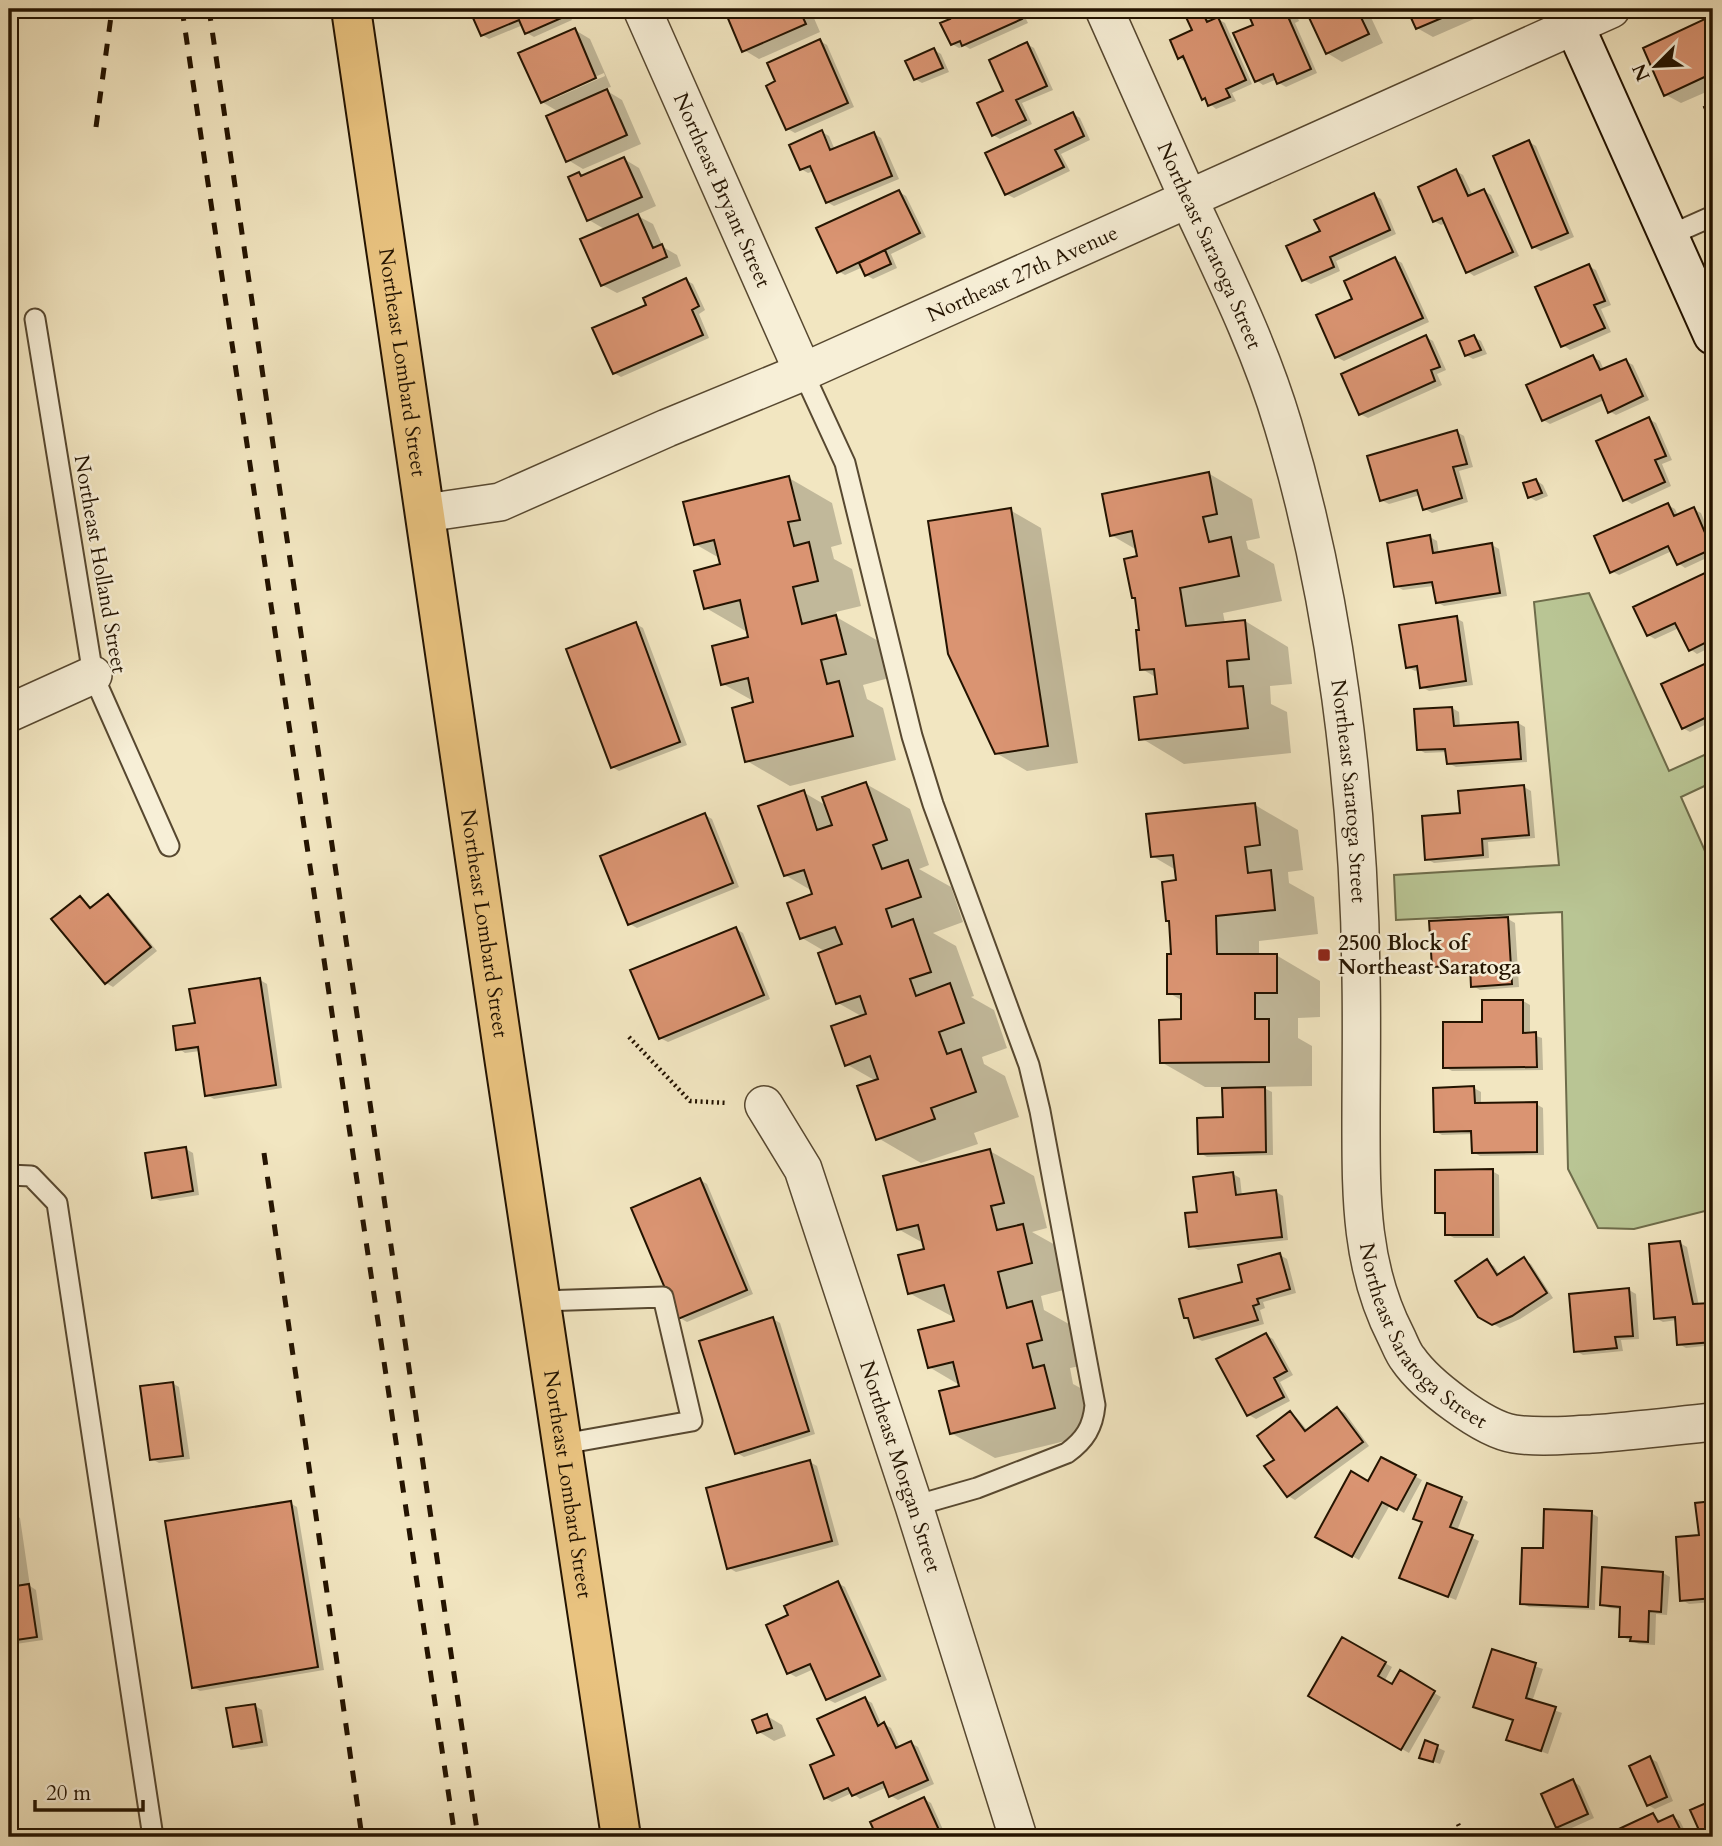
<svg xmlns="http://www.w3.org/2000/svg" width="1722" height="1846" font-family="Cardo,serif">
<rect width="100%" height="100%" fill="#f2e6c1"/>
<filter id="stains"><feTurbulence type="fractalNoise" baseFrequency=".00286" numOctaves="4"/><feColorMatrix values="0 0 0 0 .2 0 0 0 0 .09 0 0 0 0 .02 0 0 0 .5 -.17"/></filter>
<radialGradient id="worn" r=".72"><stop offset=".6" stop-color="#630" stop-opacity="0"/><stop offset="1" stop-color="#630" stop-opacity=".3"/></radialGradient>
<path fill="#b9c594" stroke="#6e6c4a" stroke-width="2" d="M1589,593L1669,771L1713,751V782L1681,797L1713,869V1209L1634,1229L1598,1228L1568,1169L1562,912L1396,920L1394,875L1559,865L1534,602Z"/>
<path fill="#0003" fill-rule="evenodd" d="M471,9H567L572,20L534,37L527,33L523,25L489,39L482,35Z
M726,9H810L820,32L759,59L744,50Z
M947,9H1033L1036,15L1026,19L1028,23L970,49L965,46L959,48L952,44V20Z
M1248,9H1294L1299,21L1295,23L1317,73L1286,87L1279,83L1277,79L1263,85L1256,80L1255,25Z
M1307,9H1367L1383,43L1342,62L1327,53Z
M1409,9H1488L1490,12L1433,37L1417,28Z
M1200,10L1207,14L1211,22L1218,19L1225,23L1252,84L1232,93L1236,101L1216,109L1204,99L1186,62L1179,58L1194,31Z
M1709,19L1713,22V89L1681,103L1666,95Z
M575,30L590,39L611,87L604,89L622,100L641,144L583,169L568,160L559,112L542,102ZM604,73L605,76L549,101V97Z
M820,41L827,45L854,107L795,133L788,129L777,82Z
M1027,44L1034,48L1053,90L1022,103L1032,124L1000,139L993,135L1005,92Z
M934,50L941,54L949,72L922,83L915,79Z
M1073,114L1080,118L1090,140L1061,154L1070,171L1014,198L1006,194Z
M822,132L829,136L835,150L874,134L881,138L899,179L834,206L827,202L814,171L808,173L801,169Z
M1529,142L1536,146L1574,237L1541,251L1533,247Z
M624,159L639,168L656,206L636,215L653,224L663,247L677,255L681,266L617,293L602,285L606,230L589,220L579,174L584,176Z
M1456,171L1463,175L1473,196L1484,191L1491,195L1519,256L1474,276L1467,271L1446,223L1441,225L1434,221Z
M899,192L906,196L926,237L891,254L897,268L873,279L866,275L863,267L845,275L838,271Z
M1373,195L1381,199L1396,234L1336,261L1340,271L1311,284L1303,280L1322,232Z
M1395,259L1402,263L1429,322L1344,361L1336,357L1355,299Z
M1588,266L1596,270L1611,305L1601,309L1611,332L1570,350L1563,345Z
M686,280L693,284L705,310L699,314L709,338L621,377L614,373L648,305Z
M1426,337L1433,341L1446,370L1437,374L1442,385L1368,418L1360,414Z
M1474,337L1481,341L1487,354L1473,359L1466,355Z
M1593,357L1600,361L1604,370L1626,361L1633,365L1649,400L1616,415L1609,411L1604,400L1550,424L1543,420Z
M1649,419L1656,423L1672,460L1662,464L1671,486L1632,504L1625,500Z
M1457,432L1464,436L1473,467L1459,471L1468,502L1432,513L1425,509L1420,495L1389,504L1381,500Z
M1208,473L1252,499L1260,538L1246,541L1248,549L1274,564L1282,601L1223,613L1225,623L1245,621L1288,647L1292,684L1270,686L1271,704L1287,712L1291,753L1184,764L1141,738L1159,696L1157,678L1142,669L1137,550L1111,535Z
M789,478L832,503L842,544L831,547L834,559L852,569L861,606L836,612L838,618L880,642L889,678L863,685L867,699L883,708L896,760L790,786L747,761L757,703L723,684L751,638L749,633L706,608L722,565L721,559L695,544Z
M1536,480L1543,485L1548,496L1536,501L1529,497Z
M1668,505L1675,509L1678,516L1693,509L1701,513L1713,542V555L1685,568L1678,563L1672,551L1619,575L1611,571Z
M1010,510L1041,528L1078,763L1027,771L996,753Z
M1430,537L1437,541L1439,554L1492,545L1499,549L1507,596L1444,606L1437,602L1434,586L1403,590L1396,586Z
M1709,573L1713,576V646L1697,654L1690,649L1679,628L1655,639L1648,635Z
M1456,618L1463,622L1473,685L1429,691L1422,687L1419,670L1415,671L1407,667Z
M636,624L643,628L687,745L619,771L612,767Z
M1713,662V721L1690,732L1683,728L1663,685Z
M1452,708L1459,712L1460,727L1518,723L1525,727L1527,762L1456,767L1448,763L1447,752L1425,753L1418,749Z
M866,784L910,809L929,865L919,869L951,887L963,922L933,933L956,946L974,996L971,997L994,1010L1007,1048L982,1057L984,1064L1005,1076L1019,1117L974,1133L978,1144L921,1163L878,1138L876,1081L846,1064L863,1017L838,1003L826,952L802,938L815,895L814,892L785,875L803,792L827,806Z
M1524,787L1531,791L1535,838L1488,842L1489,858L1434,863L1427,859L1462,815Z
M1255,805L1298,830L1303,870L1288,872L1289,883L1314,897L1318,934L1259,941V955H1276L1320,981V1017L1298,1018V1038L1312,1046V1086L1262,1087L1272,1092L1273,1155L1207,1157L1200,1153L1225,1119L1224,1087H1205L1161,1062L1183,1021V1001L1169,993L1173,956L1171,922L1168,920L1178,882L1176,870L1152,856Z
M705,815L712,819L739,887L637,928L630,924Z
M108,896L115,900L157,951L113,987L106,983L80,898L92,908Z
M1508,919L1515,923L1519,987L1480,990L1473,986L1472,968L1441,970L1434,966Z
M736,929L743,933L770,999L668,1042L660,1038Z
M260,980L267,984L282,1088L214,1099L207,1095L200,1051L185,1053L178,1048L197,1025Z
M1523,1001L1530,1005V1034L1542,1038L1543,1070L1452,1071L1445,1067L1484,1023Z
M1474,1088L1481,1092V1105L1536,1104L1543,1108L1544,1155L1480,1156L1473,1152V1134L1442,1135L1435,1131Z
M186,1149L193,1153L199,1195L160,1201L153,1197Z
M990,1151L1034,1176L1047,1228L1032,1232L1066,1251L1075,1287L1041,1296L1044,1310L1076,1328L1085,1365L1070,1368L1073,1384L1088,1392L1098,1433L995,1458L951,1433L963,1387L929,1367L956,1322L955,1318L909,1293L926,1250L925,1244L898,1229Z
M1492,1171L1499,1175L1500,1238H1454L1447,1234V1216L1436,1212Z
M1233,1174L1240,1178L1242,1196L1276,1192L1283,1196L1288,1240L1198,1250L1191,1246L1199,1214Z
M700,1180L707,1184L753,1294L687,1322L680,1318Z
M1680,1243L1687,1247L1699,1306H1713V1345L1686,1348L1679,1344L1677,1320L1663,1322L1656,1318Z
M1280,1255L1287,1259L1296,1293L1263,1302L1265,1308L1260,1310L1264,1324L1202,1341L1195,1337L1190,1320L1185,1317L1245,1283Z
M1524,1260L1531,1264L1553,1298L1520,1319L1500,1328L1480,1316L1487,1262L1494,1266L1500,1275Z
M1629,1290L1636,1294L1639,1339L1621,1340L1623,1351L1583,1355L1576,1351Z
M773,1319L780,1323L815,1434L744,1457L737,1453Z
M1266,1335L1273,1339L1293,1375L1280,1382L1290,1401L1256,1419L1249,1415L1218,1360Z
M172,1383L179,1387L190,1459L159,1463L152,1459Z
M1338,1409L1345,1413L1369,1446L1295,1500L1288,1496L1276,1460L1290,1413L1297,1418L1308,1431Z
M1382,1459L1422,1480L1404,1513L1390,1505L1359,1560L1318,1536L1369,1483Z
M810,1462L817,1466L839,1545L736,1572L729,1568Z
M1461,1498L1468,1502L1457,1531L1479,1541L1456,1600L1409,1581L1423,1523L1415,1518Z
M290,1503L297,1507L324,1670L200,1691L193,1687Z
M1713,1503V1602L1689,1604L1682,1600L1701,1537L1697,1504Z
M9,1511L20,1518L30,1586L36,1590L43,1640L9,1645Z
M1591,1513L1598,1517L1595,1610L1529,1607L1522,1603L1544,1550Z
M1663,1573L1670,1577L1667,1615L1656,1614L1655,1645L1639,1644L1620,1636L1621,1609L1609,1608L1602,1604Z
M838,1583L845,1587L887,1680L835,1703L827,1699L814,1669L796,1677L789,1673L791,1616Z
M1342,1639L1392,1667L1384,1682L1392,1686L1400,1673L1441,1697L1409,1753L1310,1696Z
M1493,1652L1543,1669L1532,1702L1562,1713L1548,1754L1508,1739L1514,1721L1475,1706Z
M865,1699L872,1703L882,1726L884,1724L891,1728L900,1748L911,1743L918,1747L934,1784L898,1800L891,1796L885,1788L860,1799L852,1793L832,1802L825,1798L836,1756Z
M255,1706L262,1710L268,1746L241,1750L234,1746Z
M767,1716L782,1725L786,1736L774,1741L759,1732Z
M1426,1742L1445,1751L1440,1764L1421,1757Z
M1650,1758L1657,1762L1673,1801L1655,1809L1648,1805Z
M1573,1781L1580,1786L1594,1818L1565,1831L1558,1827Z
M924,1799L931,1803L945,1834L937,1837H879L872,1823Z
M1653,1815L1662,1822L1673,1817L1680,1821L1688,1837H1612L1611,1835Z"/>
<path fill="#da9472" stroke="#231300" stroke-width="2" d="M469,9H563L566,16L525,34L519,20L481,36Z
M724,9H799L806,24L742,52Z
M945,9H1029L1030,11L1020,15L1022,19L962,46L960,41L951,45L940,23L950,19Z
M1201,9L1207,22L1218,17L1246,80L1226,89L1230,97L1208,106L1205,98L1202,100L1183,56L1178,59L1170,40L1192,30L1185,15Z
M1246,9H1289L1293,17L1289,19L1311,69L1277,84L1273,74L1255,82L1233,33L1253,25Z
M1305,9H1357L1369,34L1326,54Z
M1407,9H1463L1416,29Z
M1709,17L1713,27V73L1664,96L1643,48Z
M575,28L596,78L541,103L518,53Z
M820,39L848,103L786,130L766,86L775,81L767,63Z
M1027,42L1047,86L1016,100L1026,120L992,136L977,103L1003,91L989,60Z
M934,48L943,68L914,80L905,61Z
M607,89L627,135L566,162L546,116Z
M1713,103V128L1704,107Z
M1073,112L1084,136L1055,150L1064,167L1005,195L985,153Z
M822,130L830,150L874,132L892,176L826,203L810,166L800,170L789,145Z
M1529,140L1568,233L1532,248L1493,156Z
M624,157L642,197L587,221L568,177L579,172L581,176Z
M1456,169L1468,196L1484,189L1513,252L1466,273L1442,218L1433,222L1418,187Z
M899,190L920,233L837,273L816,228Z
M1374,193L1390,230L1330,257L1334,267L1302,281L1286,246L1320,231L1314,220Z
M638,214L653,248L662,244L667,257L601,286L580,239Z
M885,250L891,264L865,276L859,263Z
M1395,257L1423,318L1335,358L1316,315L1352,299L1344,281Z
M1589,264L1605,301L1594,305L1605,328L1561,347L1535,287Z
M686,278L699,306L692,310L703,335L613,374L592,328L646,305L643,298Z
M1426,335L1440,367L1431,370L1435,381L1359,415L1341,374Z
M1474,335L1481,350L1465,356L1459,341Z
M1593,355L1600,370L1626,359L1643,396L1608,413L1601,395L1542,421L1526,385Z
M1649,417L1666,456L1655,460L1665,482L1623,501L1596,441Z
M1457,430L1467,464L1453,467L1462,498L1423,510L1417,490L1380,501L1367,456Z
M1209,472L1217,514L1203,517L1209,542L1231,537L1239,576L1180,588L1186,626L1245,620L1249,659L1227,661L1229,687L1243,686L1248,728L1139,740L1134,697L1157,694L1154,669L1140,670L1136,630H1139L1135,598H1132L1124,559L1137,556L1132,531L1110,536L1102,494Z
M789,476L800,520L788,522L794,546L809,542L818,581L793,587L802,624L836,615L846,654L821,660L827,684L839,681L853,736L745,762L732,708L753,702L748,678L721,685L712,646L748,637L740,600L704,609L694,571L720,564L714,540L694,545L683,502Z
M1536,479L1542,493L1528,498L1523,483Z
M1668,503L1674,516L1694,507L1712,549L1677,565L1668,546L1610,573L1594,536Z
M1011,508L1048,746L995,754L948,654L928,521Z
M1430,535L1433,553L1492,543L1500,593L1436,603L1432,582L1394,587L1387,543Z
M1709,571L1713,580V639L1689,651L1675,623L1647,636L1633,607Z
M1457,616L1466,681L1420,688L1417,666L1406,668L1399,625Z
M636,622L680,742L611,768L566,649Z
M1713,660V714L1682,729L1661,684Z
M1452,707L1454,726L1518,722L1521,759L1447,764L1445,749L1417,750L1414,709Z
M866,782L887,840L873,845L882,869L908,860L921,897L886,909L892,927L913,919L931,972L910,979L916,996L950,983L964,1023L939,1032L947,1054L961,1049L976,1092L931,1108L935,1119L876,1140L857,1086L878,1079L870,1056L845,1066L831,1026L866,1014L860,996L836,1004L818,953L842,944L835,927L800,939L787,903L812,894L804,870L784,876L758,806L804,790L817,830L832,825L822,797Z
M1524,785L1529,835L1482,839L1483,855L1425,860L1422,816L1460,813L1458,791Z
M1255,803L1260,845L1245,847L1248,873L1271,870L1275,910L1216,916L1217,954H1277V993H1255V1019H1269V1062L1160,1063L1159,1020L1181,1019V994H1167V954H1171L1169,921H1166L1162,882L1176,880L1173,855L1151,857L1146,814Z
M705,813L733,883L628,925L600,856Z
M108,894L151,947L105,984L51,919L80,896L90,908Z
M1508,917L1512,984L1471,987L1470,965L1432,967L1429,921Z
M736,927L764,995L659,1039L630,970Z
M260,978L276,1085L205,1096L198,1047L176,1050L173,1026L195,1023L189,989Z
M1482,1000H1523V1033L1536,1032L1537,1067L1443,1068V1022H1482Z
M1474,1086L1475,1103L1537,1102V1152L1472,1153L1471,1131L1434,1132L1433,1088Z
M1265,1087L1266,1152L1198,1154L1197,1118L1223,1117L1222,1088Z
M186,1147L193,1191L152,1198L145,1153Z
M990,1149L1004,1203L991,1206L997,1230L1023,1224L1032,1263L998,1272L1007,1308L1032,1301L1042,1340L1027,1344L1033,1368L1044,1365L1055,1408L950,1434L939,1391L959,1386L953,1362L928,1368L918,1330L954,1321L944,1285L908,1294L898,1255L924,1249L918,1225L897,1230L883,1176Z
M1493,1169V1235H1445V1213H1435V1170Z
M1233,1172L1236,1195L1276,1190L1282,1237L1189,1247L1185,1213L1197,1212L1193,1177Z
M700,1178L747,1290L678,1319L631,1208Z
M1680,1241L1693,1304L1711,1303L1713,1342L1677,1345L1675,1317L1654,1319L1649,1244Z
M1280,1253L1290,1289L1257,1299L1259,1304L1253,1306L1258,1320L1194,1338L1188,1318H1184L1179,1299L1242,1282L1238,1265Z
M1524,1257L1547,1293L1512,1316L1492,1325L1478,1317L1455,1281L1487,1259L1497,1275Z
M1629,1288L1633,1336L1615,1337L1617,1348L1574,1352L1569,1294Z
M773,1317L809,1431L735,1454L699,1341Z
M1266,1333L1287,1371L1274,1378L1284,1397L1247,1416L1216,1359Z
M173,1382L183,1456L150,1460L140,1386Z
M1337,1407L1363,1442L1287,1497L1264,1466L1274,1460L1257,1436L1290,1411L1305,1431Z
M1381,1457L1416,1475L1397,1510L1382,1502L1352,1557L1315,1537L1351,1471L1368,1481Z
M810,1460L832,1541L727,1569L706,1488Z
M1427,1483L1462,1497L1450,1527L1473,1535L1448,1597L1399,1578L1422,1522L1413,1519Z
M291,1501L318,1667L192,1688L165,1521Z
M1713,1501V1598L1680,1601L1676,1537L1699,1535L1695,1503Z
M1544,1509L1592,1511L1588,1607L1520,1604L1522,1548H1543Z
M1602,1567L1663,1572L1661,1612L1649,1611L1648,1642L1630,1641L1631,1637H1619L1620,1607L1600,1605Z
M838,1581L880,1676L826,1700L810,1664L787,1674L766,1625L788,1615L784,1606Z
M29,1584L37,1637L9,1641V1587Z
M1342,1637L1386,1662L1378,1676L1392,1684L1400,1670L1435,1691L1401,1750L1308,1696Z
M1492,1649L1536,1663L1526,1698L1556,1707L1541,1751L1506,1740L1513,1720L1473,1707Z
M865,1697L878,1726L884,1722L896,1748L911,1741L928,1780L889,1797L883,1782L852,1796L848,1788L824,1799L810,1765L834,1755L817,1719Z
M255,1704L262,1742L233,1747L226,1708Z
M767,1714L772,1728L757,1733L752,1720Z
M1425,1740L1438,1745L1433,1762L1419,1758Z
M1650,1756L1667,1797L1647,1806L1629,1766Z
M1573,1779L1588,1814L1556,1828L1541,1794Z
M924,1797L939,1830L930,1833L932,1837H877L870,1822Z
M1713,1800V1837H1702L1690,1810Z
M1653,1813L1658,1822L1673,1815L1684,1837H1610L1608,1834Z"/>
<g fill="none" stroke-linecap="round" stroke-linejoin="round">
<g stroke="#574830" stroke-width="23">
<path id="lane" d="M1668,236L1713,216
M35,319L93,675L169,846
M803,372L845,463L912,736L933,804L1029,1065L1040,1111L1095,1405C1093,1427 1085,1440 1067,1453L977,1488L914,1506
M9,1175L31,1176L57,1203L153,1837
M541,1301L663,1297L692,1421L563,1444"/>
</g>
<g stroke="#574830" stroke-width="40">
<g id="street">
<path id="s1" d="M642,9L803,372"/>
<path id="s2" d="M1104,9C1132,72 1160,136 1189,200C1223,273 1260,347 1283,425C1335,598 1359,795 1361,976C1362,1025 1361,1075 1361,1124C1361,1199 1361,1268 1396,1336C1400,1344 1403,1353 1408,1359C1426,1385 1483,1429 1514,1434C1539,1438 1566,1435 1592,1434C1632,1431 1673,1426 1713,1422"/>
<path id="s3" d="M425,513L500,502L667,428L803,372L1611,9"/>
<path d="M9,713L93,675"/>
<path id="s4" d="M764,1105L803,1169L914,1506L1018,1837"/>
</g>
</g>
<g stroke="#231300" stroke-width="42">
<path id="secondary" d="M1567,9L1713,335"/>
</g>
<g stroke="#231300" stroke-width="42">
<g id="primary">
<path id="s5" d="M351,9L504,1057L621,1837"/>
</g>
</g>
<path stroke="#231300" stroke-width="4.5" stroke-dasharray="2 3.5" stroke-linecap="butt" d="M629,1037L690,1101L728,1103
M1458,1824L1464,1837"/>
<use href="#lane" stroke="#f7efd7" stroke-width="19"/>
<use href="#street" stroke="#f7efd7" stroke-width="37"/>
<use href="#secondary" stroke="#f7efd7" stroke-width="38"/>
<use href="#primary" stroke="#e9c380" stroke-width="38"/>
<path stroke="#231300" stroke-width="5" stroke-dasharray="12 12" stroke-linecap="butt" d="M182,9L455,1837
M209,9L478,1837
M96,127L112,9
M264,1153L362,1837"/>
</g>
<rect fill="#8f2418" stroke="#f7efd7" stroke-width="2.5" x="1317" y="948" width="14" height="14" rx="3.5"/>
<g text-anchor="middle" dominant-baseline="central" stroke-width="5" stroke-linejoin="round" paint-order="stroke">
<g font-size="21" fill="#231300" stroke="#f7efd7">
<text stroke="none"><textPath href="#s1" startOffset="198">Northeast Bryant Street</textPath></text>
<text stroke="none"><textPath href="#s2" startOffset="259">Northeast Saratoga Street</textPath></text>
<text stroke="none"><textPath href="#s3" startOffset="646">Northeast 27th Avenue</textPath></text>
<text stroke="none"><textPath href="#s5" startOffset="357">Northeast Lombard Street</textPath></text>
<text transform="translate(100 564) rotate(80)">Northeast Holland Street</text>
<text stroke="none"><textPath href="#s2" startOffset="826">Northeast Saratoga Street</textPath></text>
<text stroke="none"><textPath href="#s5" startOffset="924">Northeast Lombard Street</textPath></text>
<text stroke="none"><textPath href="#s2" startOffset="1391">Northeast Saratoga Street</textPath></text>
<text stroke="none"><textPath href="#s4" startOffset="388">Northeast Morgan Street</textPath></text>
<text stroke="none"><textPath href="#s5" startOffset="1491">Northeast Lombard Street</textPath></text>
</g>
<g font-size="21" font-weight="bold" fill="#231300" stroke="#f7efd7" text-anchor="start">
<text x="1338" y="943">2500 Block of<tspan x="1338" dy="24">Northeast Saratoga</tspan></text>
</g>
</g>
<rect width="1722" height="1846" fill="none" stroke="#f2e6c1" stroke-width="35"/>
<rect x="10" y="10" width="1701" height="1825" fill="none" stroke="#231300" stroke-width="3.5"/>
<rect x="18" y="18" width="1687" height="1811" fill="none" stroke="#231300" stroke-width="2"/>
<g transform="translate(1656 66) rotate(246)" stroke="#f7efd7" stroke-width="5" paint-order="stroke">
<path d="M0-5L12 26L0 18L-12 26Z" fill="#231300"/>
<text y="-10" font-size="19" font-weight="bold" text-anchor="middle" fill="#231300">N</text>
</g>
<path d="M35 1800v10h108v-10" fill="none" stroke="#231300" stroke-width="3.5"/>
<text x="46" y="1800" font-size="21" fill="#231300" stroke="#f7efd7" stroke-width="5" paint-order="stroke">20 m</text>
<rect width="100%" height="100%" filter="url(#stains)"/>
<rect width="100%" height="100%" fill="url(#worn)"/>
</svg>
